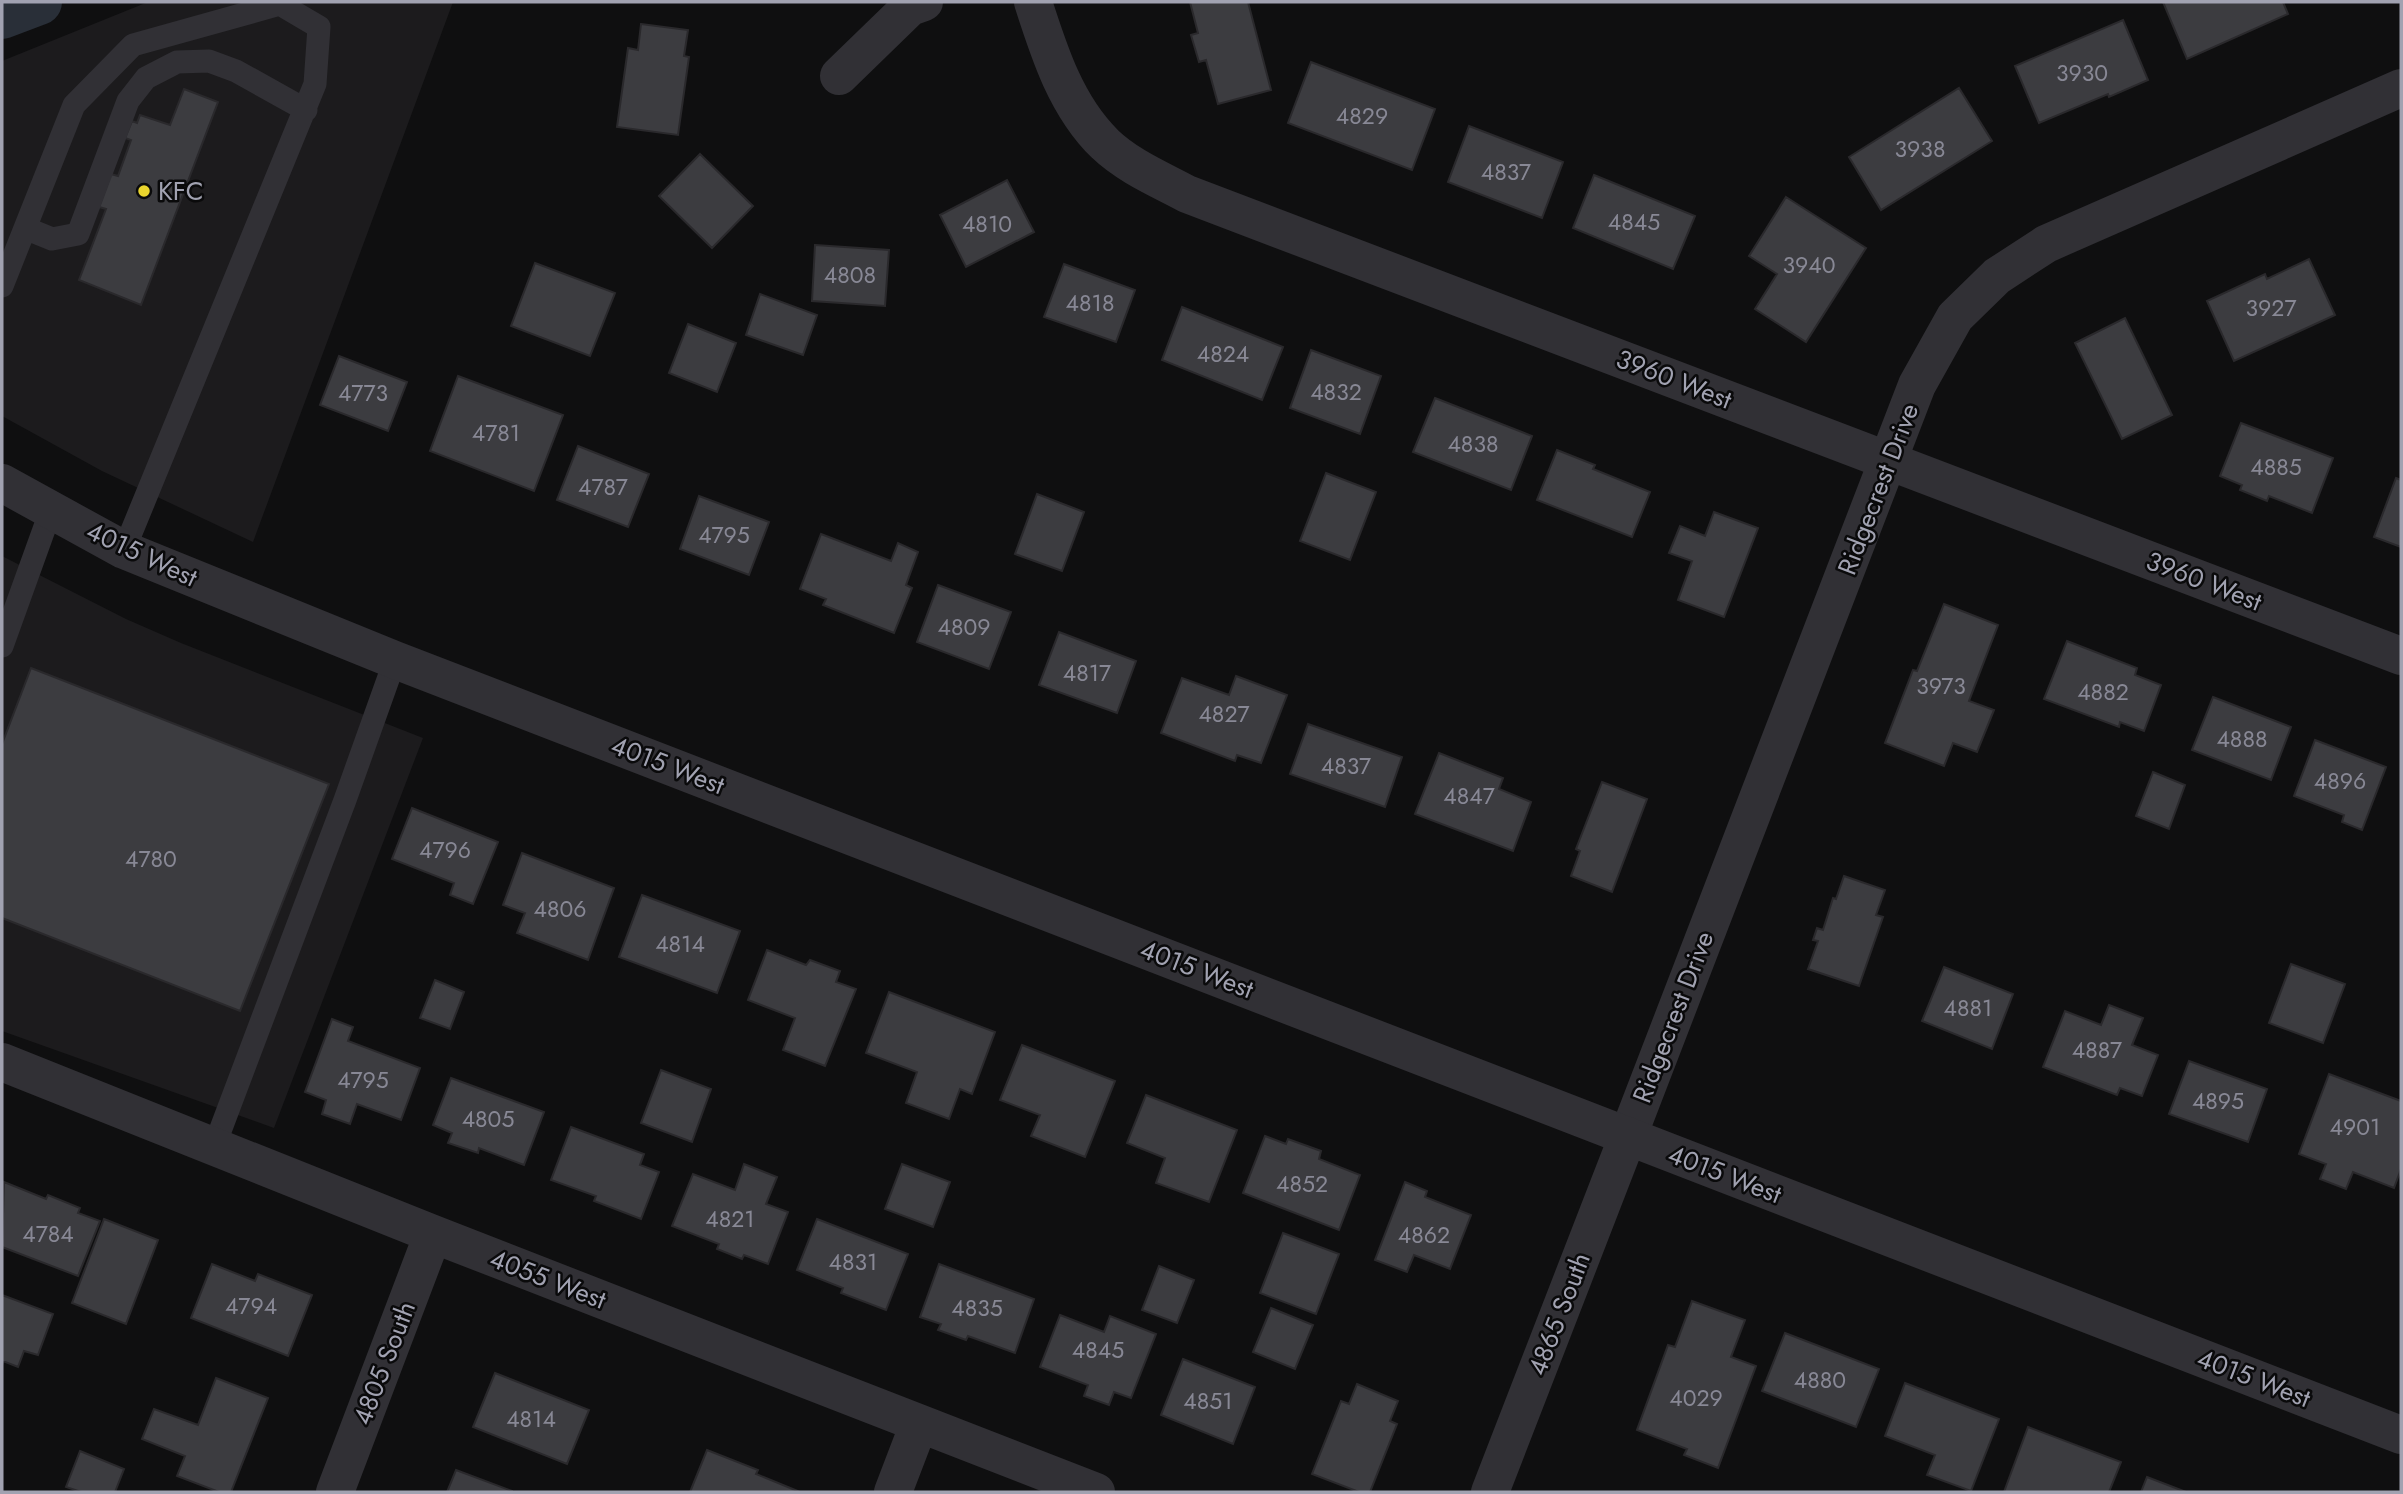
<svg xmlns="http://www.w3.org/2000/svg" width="2403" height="1494" font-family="Jost,sans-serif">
<rect width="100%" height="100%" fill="#0f0f10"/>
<path fill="#1c1b1d" d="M148,2H453L253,542L102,471L2,416V61Z
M2,556L126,619L181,643L423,738L274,1128L2,1031Z"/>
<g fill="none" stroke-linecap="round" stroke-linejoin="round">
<path stroke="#292f38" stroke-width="46" d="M2,16L39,2"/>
</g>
<path fill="#3c3c40" stroke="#2a292c" stroke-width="2" d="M1190,2H1248L1271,90L1218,104L1206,60L1199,62L1191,35L1198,33Z
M2163,2H2283L2288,14L2187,59Z
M2123,20L2148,80L2109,97L2108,94L2039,123L2015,66Z
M641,24L688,30L684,56L689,57L678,135L617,127L628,48L638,50Z
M1311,62L1435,109L1412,170L1288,123Z
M1959,88L1992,141L1881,210L1849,157Z
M184,89L218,102L141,305L79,280L106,209L99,207L111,174L118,176L131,140L125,138L132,121L137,123L140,115L170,125Z
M1469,126L1563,162L1542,218L1448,182Z
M700,154L753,206L712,248L659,196Z
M1594,175L1695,216L1673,269L1573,228Z
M1007,180L1034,232L966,267L940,215Z
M1786,197L1866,248L1806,342L1755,309L1777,274L1749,256Z
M815,245L889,250L885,306L812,301Z
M2309,259L2335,315L2234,361L2207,301L2265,274L2267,279Z
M535,263L615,293L590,356L511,326Z
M1064,264L1135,290L1116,342L1044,317Z
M760,294L817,315L803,355L746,335Z
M1182,307L1283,347L1262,400L1162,360Z
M2125,318L2172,415L2122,439L2075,343Z
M688,324L736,343L717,392L669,373Z
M1311,350L1381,376L1360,434L1290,408Z
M339,356L407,382L388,431L320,405Z
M458,376L563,415L534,491L430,451Z
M1435,398L1532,436L1511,490L1413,452Z
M2241,423L2333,458L2312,513L2269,496L2267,501L2240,490L2242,485L2220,476Z
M578,446L649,474L628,527L557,500Z
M1557,450L1595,465L1593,469L1650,492L1632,537L1537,500Z
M1326,473L1376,492L1350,560L1300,541Z
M2396,478L2401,480V547L2374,537Z
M1037,494L1084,512L1062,571L1015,554Z
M699,496L769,522L749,575L680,549Z
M1714,512L1758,528L1724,617L1678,600L1692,561L1669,553L1680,526L1705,536Z
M821,534L891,561L898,543L918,552L906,585L912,588L894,633L823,605L826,599L800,589Z
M938,585L1011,612L989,669L917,642Z
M1944,604L1998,625L1969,701L1994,710L1977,752L1953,743L1944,766L1885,743L1913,670L1917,671Z
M1059,632L1136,661L1117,713L1039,685Z
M2067,641L2137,668L2135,675L2161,685L2144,731L2120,722L2119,727L2044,699Z
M31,668L329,784L240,1011L2,918V744Z
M1236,676L1287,695L1261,763L1237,755L1235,761L1161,733L1182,678L1229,695Z
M2213,697L2291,727L2271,780L2192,750Z
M1308,724L1402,757L1385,807L1290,774Z
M2315,740L2386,767L2362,830L2342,822L2344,815L2294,796Z
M1439,753L1503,778L1499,789L1531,802L1513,851L1415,814Z
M2153,772L2185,785L2169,829L2136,816Z
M1602,782L1647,799L1612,892L1571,876L1580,851L1576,849Z
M412,808L498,842L473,904L450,895L454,883L392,859Z
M522,853L614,888L588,960L517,933L525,913L503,905Z
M1844,876L1885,890L1876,915L1883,917L1859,986L1808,969L1818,941L1813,940L1817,928L1823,930L1833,898L1836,899Z
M642,895L740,931L717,993L619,957Z
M767,950L806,965L810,960L840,971L836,982L856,989L825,1066L783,1050L795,1018L748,1000Z
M2291,964L2345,984L2323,1043L2269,1023Z
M1944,967L2013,994L1992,1049L1922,1021Z
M435,980L464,992L450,1029L420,1018Z
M889,992L995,1032L972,1094L960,1089L949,1119L906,1103L917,1072L866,1053Z
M2109,1005L2143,1018L2132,1045L2158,1055L2142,1096L2120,1088L2117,1095L2043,1067L2065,1011L2101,1025Z
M332,1019L353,1027L348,1041L420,1068L401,1120L357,1104L350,1124L322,1114L326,1100L305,1092Z
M1022,1045L1115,1081L1085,1157L1031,1136L1040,1115L1000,1100Z
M2189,1061L2267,1089L2248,1142L2169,1114Z
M661,1070L711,1089L692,1142L641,1123Z
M2329,1074L2401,1101V1169L2394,1188L2353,1172L2346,1189L2320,1179L2326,1164L2299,1154Z
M451,1078L544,1112L524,1165L479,1148L478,1153L448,1143L452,1133L433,1125Z
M1146,1095L1237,1130L1209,1202L1156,1183L1165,1158L1127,1143Z
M571,1127L644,1154L640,1165L659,1172L641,1219L594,1201L596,1196L551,1180Z
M1265,1136L1286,1144L1288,1139L1321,1151L1319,1159L1360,1175L1339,1230L1243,1193Z
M744,1164L777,1177L766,1204L788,1212L768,1264L744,1255L742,1259L717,1249L719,1244L672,1226L693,1174L735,1190Z
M902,1164L950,1182L933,1227L885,1209Z
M4,1182L46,1199L48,1195L80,1208L78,1213L100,1221L78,1276L2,1247Z
M1405,1182L1427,1191L1425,1197L1471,1215L1450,1269L1414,1255L1407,1272L1375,1260Z
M104,1219L158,1240L126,1324L72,1303Z
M817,1219L908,1254L886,1310L841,1293L843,1288L797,1270Z
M1283,1233L1339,1254L1316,1314L1260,1293Z
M212,1264L255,1281L258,1274L312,1295L288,1356L191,1318Z
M939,1264L1034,1299L1015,1353L968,1336L966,1340L938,1330L941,1324L920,1317Z
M1159,1266L1194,1280L1177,1323L1142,1310Z
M2,1295L53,1314L38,1355L24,1351L18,1367L3,1361L2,1365Z
M1692,1301L1745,1320L1731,1357L1756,1366L1718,1468L1684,1455L1687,1449L1637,1430L1668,1345L1675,1347Z
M1271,1308L1313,1325L1295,1369L1253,1352Z
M1060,1315L1104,1332L1110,1316L1156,1334L1131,1398L1114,1392L1109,1405L1084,1396L1088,1385L1040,1367Z
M1785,1333L1879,1369L1856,1427L1762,1391Z
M1183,1359L1255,1387L1233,1444L1161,1415Z
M495,1373L589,1410L567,1464L473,1427Z
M216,1378L268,1398L231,1492H219L177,1476L185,1456L142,1439L154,1409L198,1425Z
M1905,1383L1999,1419L1971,1491L1927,1475L1935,1455L1885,1436Z
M1357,1384L1398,1401L1390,1421L1397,1424L1370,1492H1359L1312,1474L1341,1401L1349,1404Z
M2028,1427L2121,1462L2109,1492H2004Z
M707,1450L758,1470L756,1474L800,1492H690Z
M80,1451L124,1469L115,1492H81L66,1487Z
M456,1470L512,1491V1492H447Z
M2147,1477L2186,1492H2141Z"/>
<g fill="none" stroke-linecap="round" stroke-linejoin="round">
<path stroke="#313035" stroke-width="23" d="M25,228L52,239L78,234L128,101L146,78L177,62L209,61L236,71L306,110
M2,286L74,105L133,45L280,4L319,27L315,84L124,550
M2,646L51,510
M214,1147L345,800L395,660"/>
<path stroke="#313035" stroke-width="38" d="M1033,2C1049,52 1066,106 1105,144C1128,166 1159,179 1187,194L2401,656
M839,76L910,7L924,2
M2,1062L433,1234L1096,1492
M1628,1136L1917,385L1955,317L1997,276L2046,244L2401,88
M335,1492L433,1234
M893,1492L919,1424"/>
<path stroke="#313035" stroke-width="38" d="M2,483L124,550L395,660L2401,1435
M1490,1492L1628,1136"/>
</g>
<circle fill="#ead52e" stroke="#0a0a0b" stroke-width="2.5" cx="144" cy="191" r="7"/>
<g text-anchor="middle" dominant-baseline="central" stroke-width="5" stroke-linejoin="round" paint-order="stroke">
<g font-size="23" fill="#888895">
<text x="2082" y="73">3930</text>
<text x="1362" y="116">4829</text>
<text x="1920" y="149">3938</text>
<text x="1506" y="172">4837</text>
<text x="1634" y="222">4845</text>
<text x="987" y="224">4810</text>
<text x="1809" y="265">3940</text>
<text x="850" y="275">4808</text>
<text x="1090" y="303">4818</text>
<text x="2271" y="308">3927</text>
<text x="1223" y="354">4824</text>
<text x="1336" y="392">4832</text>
<text x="363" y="393">4773</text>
<text x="496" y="433">4781</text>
<text x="1473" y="444">4838</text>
<text x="2276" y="467">4885</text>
<text x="603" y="487">4787</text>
<text x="724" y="535">4795</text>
<text x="964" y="627">4809</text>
<text x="1087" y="673">4817</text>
<text x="1941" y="686">3973</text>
<text x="2103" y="692">4882</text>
<text x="1224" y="714">4827</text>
<text x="2242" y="739">4888</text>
<text x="1346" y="766">4837</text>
<text x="2340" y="781">4896</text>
<text x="1469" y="796">4847</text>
<text x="445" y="850">4796</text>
<text x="151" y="859">4780</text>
<text x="560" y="909">4806</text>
<text x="680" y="944">4814</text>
<text x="1968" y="1008">4881</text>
<text x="2097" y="1050">4887</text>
<text x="363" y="1080">4795</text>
<text x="2218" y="1101">4895</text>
<text x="488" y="1119">4805</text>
<text x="2355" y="1127">4901</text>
<text x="1302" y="1184">4852</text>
<text x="730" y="1219">4821</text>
<text x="48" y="1234">4784</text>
<text x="1424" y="1235">4862</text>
<text x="853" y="1262">4831</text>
<text x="251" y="1306">4794</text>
<text x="977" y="1308">4835</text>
<text x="1098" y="1350">4845</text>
<text x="1820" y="1380">4880</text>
<text x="1696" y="1398">4029</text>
<text x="1208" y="1401">4851</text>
<text x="531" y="1419">4814</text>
</g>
<g font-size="26" fill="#a1a2b1" stroke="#0a0a0b" text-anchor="start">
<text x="158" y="191">KFC</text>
</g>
<g font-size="26" fill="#a1a2b1" stroke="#0a0a0b">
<text transform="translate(1674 379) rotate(21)">3960 West</text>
<text transform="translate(1878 489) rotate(-69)">Ridgecrest Drive</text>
<text transform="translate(142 554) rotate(25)">4015 West</text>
<text transform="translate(2204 581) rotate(21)">3960 West</text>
<text transform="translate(668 765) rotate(21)">4015 West</text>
<text transform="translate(1197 969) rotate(21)">4015 West</text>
<text transform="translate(1673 1017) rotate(-69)">Ridgecrest Drive</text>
<text transform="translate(1725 1174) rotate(21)">4015 West</text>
<text transform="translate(548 1279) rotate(21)">4055 West</text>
<text transform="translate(1559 1314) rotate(-69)">4865 South</text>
<text transform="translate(384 1363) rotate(-69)">4805 South</text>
<text transform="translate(2254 1378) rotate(21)">4015 West</text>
</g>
</g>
<rect width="2403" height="1494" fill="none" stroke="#a1a2b1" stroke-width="7"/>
</svg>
